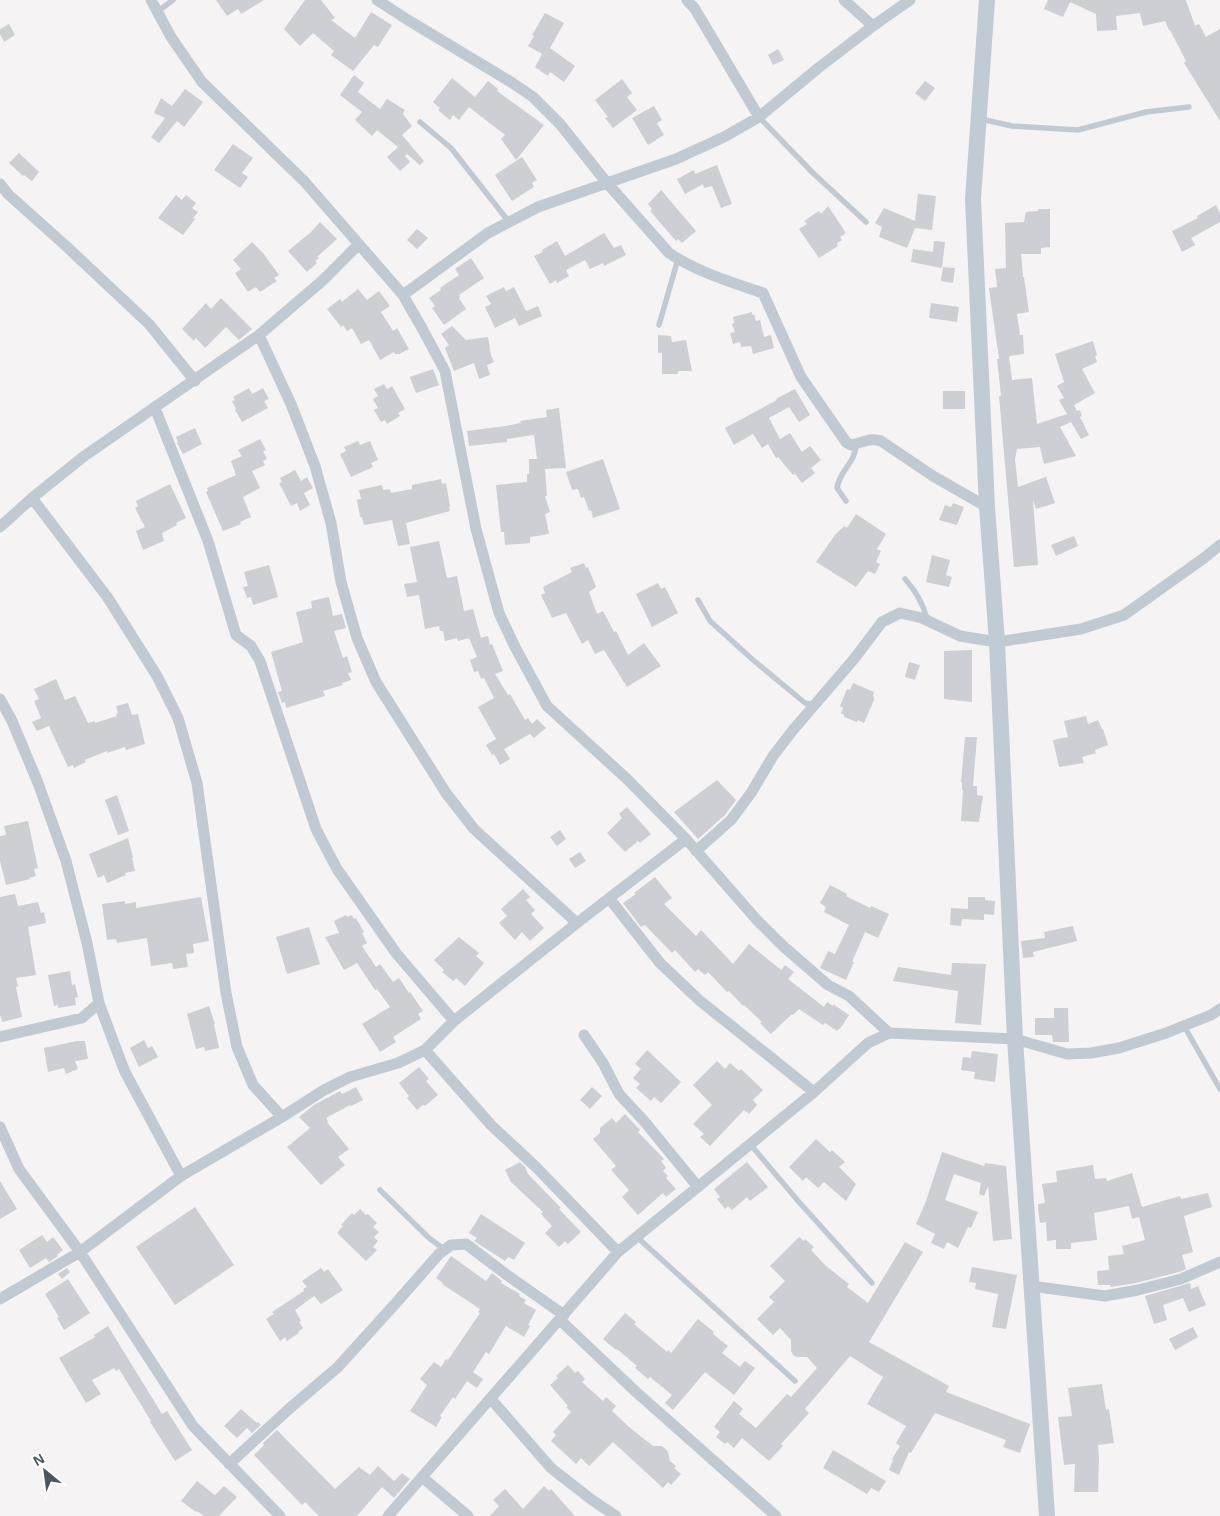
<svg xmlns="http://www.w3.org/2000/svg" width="1220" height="1516" font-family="Arial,sans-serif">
<rect width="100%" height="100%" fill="#f5f3f3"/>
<path fill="#cdcfd5" d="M216,0H264L241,14L238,9L227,16Z
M305,0H321L335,18L331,20L355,38L371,12L392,25L378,47L374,45L353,71L331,55L334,51L313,33L300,46L284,29Z
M1048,0H1186L1195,26L1199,24L1206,37L1220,29V121L1184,63L1186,61L1170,30H1169L1165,21L1143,26L1140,13L1116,16L1117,30L1097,31L1096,14L1070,2L1063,17L1044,9Z
M545,13L564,23L550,48L575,66L564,82L550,72L548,76L535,67L542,54L528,46L534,36L532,35Z
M9,24L15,35L4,42L0,34V29Z
M778,49L784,60L773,65L768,55Z
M354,75L364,83L358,92L380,109L387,99L405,110L403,114L412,126L402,135L424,161L420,165L407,154L405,156L410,162L400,171L387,157L398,147L377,130L372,136L355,120L362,112L340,95Z
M452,78L475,97L488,81L498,89L497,91L544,125L516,160L501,139L505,135L469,107L459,120L453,115L450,120L438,110L440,108L433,102Z
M622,79L632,93L627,97L637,110L613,128L605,118L608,117L595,100Z
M925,81L935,88L925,101L915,93Z
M185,89L203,102L184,127L177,121L159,143L151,137L165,118L154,113L161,98L172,106Z
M654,106L662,120L657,123L664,135L648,145L632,118Z
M233,144L253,158L242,173L248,177L240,188L214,170Z
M19,153L39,172L32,181L24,175L23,176L9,163Z
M522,157L537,180L532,183L534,187L512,201L495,175Z
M717,165L732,204L721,208L712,186L704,188L703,184L685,194L677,179L694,170L695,174Z
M661,190L696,231L682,243L678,239L676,241L650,211L652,209L648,204Z
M918,194L936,196L932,230L915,228L907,248L879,237L882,227L875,223L884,208L915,221Z
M176,195L182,200L186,195L196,203L192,208L198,212L193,218L195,219L183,235L158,218Z
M1216,205L1220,213V222L1191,238L1195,245L1182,252L1172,231L1198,218L1197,216Z
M828,206L846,233L840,237L842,240L837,243L838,246L819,258L799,229L807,224L804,221L819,211L821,214Z
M1038,209H1050V247L1041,248V254H1021L1023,277H1024L1029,312L1017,314L1020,335H1023L1024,354L1009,356L1012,380L1032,378L1037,424L1067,414L1059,400L1064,398L1057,386L1064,382L1055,354L1093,341L1097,355L1095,356L1097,362L1082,369L1095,393L1074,405L1077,411L1080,410L1082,416L1080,417L1089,435L1081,439L1071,422L1060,427L1076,456L1044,464L1040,447L1017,449L1015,459L1018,487L1046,477L1055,503L1036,509L1033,500L1038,565L1014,567L999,396H1001L997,359H999L989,288L997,287L995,269L1006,268L1005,223L1024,222L1026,212L1038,211Z
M320,222L337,239L317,257L319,258L315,261L317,263L307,272L288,251L311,232Z
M417,229L428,238L417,249L407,240Z
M604,233L614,248L621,245L626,255L604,266L603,263L590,269L585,260L566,270L569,276L557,283L556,280L550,284L534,256L543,252L542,250L557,241L565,256Z
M934,241L945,242L942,268L911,262L913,249L933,252Z
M252,242L263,253L279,275L274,278L277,281L260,292L256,287L248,292L235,273L241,269L233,260Z
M471,258L484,278L459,295L460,297L459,298L466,309L444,325L432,308L435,306L429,298L441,290L440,288L459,275L455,269Z
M943,267L955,268L953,283L941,281Z
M504,287L506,291L514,287L526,311L538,306L542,316L519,326L515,318L495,328L485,307L491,304L486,296Z
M358,289L367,300L379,291L390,306L381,312L393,331L397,328L409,349L399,354H395L394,352L380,360L369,340L361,344L352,328L347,331L343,325L341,327L327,309L340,299L342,302Z
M221,298L252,329L239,340L226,327L205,348L196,338L194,341L182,329L206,303L211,309Z
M931,303L959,307L957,322L929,318Z
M752,312V315L754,314L756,321L760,320L764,337L771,335L774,348L753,354L751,346L741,347L740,342L733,344L730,333L735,332L732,324L734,323L733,317Z
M452,326L466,340L488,337L491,355L494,362L487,365L490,375L479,379L474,363L454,371L445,348L449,345L441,334Z
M658,335L671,336L672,342L686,340L692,371H678V374H662V353H658Z
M433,369L439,385L416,393L410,377Z
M384,384L387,389L392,386L405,409L398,413L400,416L387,424L385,420L381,422L374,410L378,408L373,399L378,396L374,389Z
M249,388L252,394L263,388L269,399L264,401L268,408L242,422L235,410L236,409L232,401L235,400L233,397Z
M795,389L810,415L799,422L789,407L769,418L780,439L790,433L802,452L810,446L821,460L811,468L815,473L802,483L795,474L793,475L778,457L776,458L768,444L762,448L753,434L734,445L725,428L777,400L776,399Z
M943,391H965V409H943Z
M559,408L566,468L545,469L547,496H545L550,512L545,514L549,534L530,537V543L505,545L504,532H501L496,485L527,482V474H529V459H537L534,435L507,439V442L469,446L467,431L506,426L521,423L520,421L547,417L546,410Z
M195,428L202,444L183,454L177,443L178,442L176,437Z
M260,439L266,450L263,451L267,459L263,461L265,465L252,471L260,488L243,497L251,517L240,522L241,524L223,531L206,492L208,491L207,488L236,475L231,461L242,456L238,450Z
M358,441L360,445L370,441L378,460L371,463L373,467L351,477L340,454L346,451L344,447Z
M603,459L620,509L593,518L591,510L589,511L584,497L581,498L578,489L572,490L566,472Z
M295,470L301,481L307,477L313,488L304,493L310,505L300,511L297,503L291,506L279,483L282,482L280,478Z
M441,479L442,484L446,483L450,506L449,507L450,511L406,523L410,544L398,546L392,520L364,525L362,517H360L357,500L361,499L359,490L382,485L383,490L390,489L391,493L412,489V485Z
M170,484L186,518L176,523L177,525L162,533L164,541L143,550L136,531L145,527L135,508L138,506L136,501Z
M953,503L964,507L957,525L939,520L945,505L951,507Z
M856,514L886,534L877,549L881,551L876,562L880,564L875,574L868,571L856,587L816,562L835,535L844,526L847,528Z
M1074,536L1078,546L1056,556L1051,545Z
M439,541L447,578L457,576L464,611L473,609L481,638L488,636L490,645L492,644L503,671L495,674L508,695L510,694L525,720L528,718L532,724L537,719L546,728L534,738L530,734L504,749L510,759L500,765L494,754L492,755L486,745L496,739L478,707L494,698L484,678L481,679L478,671L474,672L470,660L477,657L469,638L458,641L457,638L445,641L443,631H440L439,626L425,629L419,595L407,597L404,584L417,582L410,547Z
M932,555L950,560L946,575L952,577L949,587L926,582Z
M584,563L586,568L588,567L596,587L589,592L597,614L603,611L614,632L616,631L628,655L644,643L661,666L627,687L604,650L595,654L588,640L582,644L566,613L552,618L541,595L545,593L543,587L572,572L570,568Z
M269,565L278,597L253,605L251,597L247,598L243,587L248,586L244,572Z
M658,583L661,589L665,587L678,613L652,627L636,594Z
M329,597L333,616L342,614L346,628L334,631L343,658L347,656L352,672L348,673L351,680L342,683L343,685L323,691L325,696L286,708L285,702L282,703L278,692L282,691L271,652L303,642L296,612L312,608L311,601Z
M972,650V702L944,699V651Z
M909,662L920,665L915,680L905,677Z
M56,679L65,700L75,696L88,723L95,721V723L117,716L116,714L118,713L116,706L128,703L132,715L138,714L145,744L126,750L125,747L107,753V751L85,760L86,762L74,768L73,765L68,767L49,726L37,731L32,722L41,718L34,701L39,699L34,689Z
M853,683L874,692L873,696L874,697V700L864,723L858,720L857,722L844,717V715L841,713L843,708L840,706L847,689L850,690Z
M1086,716L1088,724L1098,720L1102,729H1103L1108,745L1095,750L1096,753L1082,757L1084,763L1059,767L1053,740L1068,737L1064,721Z
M965,737H977L973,786H977V795L983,796L979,822L961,821L963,790H962V782H961Z
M717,780L736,800L725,815L698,839L674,812Z
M117,795L129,831L118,835L105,800Z
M627,807L651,834L640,843L638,841L625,852L607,833L622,818L619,814Z
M28,821L38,868L34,869L36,876L29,878L30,879L6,885L0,861V836L6,835L4,826Z
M560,830L566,839L557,846L550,837Z
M128,838L133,857L132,858L135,871L125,873L126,875L107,883L104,875L98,878L89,854Z
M580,852L586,861L575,868L569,859Z
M655,877L672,898L664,904L696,936L701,930L733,964L749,944L781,970L785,965L794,972L788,979L824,1007L827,1002L833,1006V1004L849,1015L842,1026L837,1031L825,1023L823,1025L799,1009L793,1015L792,1014L771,1034L760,1023L762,1022L744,1005L743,1006L729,991L727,992L708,972L705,975L698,969L695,972L675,950L672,953L645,925L641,927L623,903L636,894L634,893Z
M830,885L847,894L846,896L870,908L871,906L889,914L878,938L865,932L852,962H854L846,980L820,968L828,951L835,954L849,925L824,912L826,907L820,903Z
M523,889L530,897L526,900L535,910L531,914L544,928L530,941L522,932L515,940L499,923L507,916L501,909Z
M15,894L18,906L38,902L41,913L44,912L46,923L28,927L36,975L16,978L18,986L16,987L22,1017L2,1022L1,1016L0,1017V897Z
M201,897L209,941L193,944L194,953L186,954L188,967L173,969L172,963L151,966L147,938L117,943L116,939L107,940L102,904L125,901V904L136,902V908Z
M968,897H985V900L995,901L994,915L984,914V920L962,919L961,926L950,925L951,908L968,909Z
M346,915L347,917L352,915L354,919L356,918L364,932L362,933L367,943L362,946L376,967L380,964L393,982L399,978L409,993L410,992L423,1011L418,1014L421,1019L393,1037L396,1042L380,1052L362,1024L390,1007L377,989L375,990L357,963L344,970L325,937L339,933L334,921Z
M1073,926L1077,941L1033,952L1034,957L1023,958L1021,941L1045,938L1044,932Z
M309,927L320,964L287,974L276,937Z
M459,937L479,953L476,956L484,963L465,986L456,978L453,981L442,972L444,970L434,960Z
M952,963L986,964L981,1025L955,1023L958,991L893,981L898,967L951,975Z
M70,971L72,985L75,984L78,997L75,998L76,1005L58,1008V1005L54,1006L48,975Z
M209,1006L215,1024H214L219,1048L205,1051L204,1047L196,1049L187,1014Z
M1054,1008H1068L1069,1042H1053L1052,1035H1035V1018H1054Z
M144,1040L148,1048L152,1046L158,1057L139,1067L130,1048Z
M77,1041H85L88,1059L75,1061L78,1069L66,1074L64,1068L48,1072L44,1048Z
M647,1050L681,1082L661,1103L654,1097L651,1101L636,1088L640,1084L633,1078L641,1069L635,1064Z
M972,1051L998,1054L995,1082L974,1079L975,1072L961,1070L963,1057L971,1058Z
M717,1061L725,1069L730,1063L739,1071L741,1069L763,1090L753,1100L757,1105L749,1114L744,1110L710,1146L700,1137L704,1134L693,1124L712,1105L693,1085Z
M419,1067L429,1079L426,1081L438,1095L425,1106L423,1105L417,1110L407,1098L409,1096L399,1083Z
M356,1087L363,1100L351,1106L350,1105L326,1118L328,1121L327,1122L349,1149L338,1157L345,1165L321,1185L287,1147L310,1128L299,1117L314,1105L340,1091L342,1094Z
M592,1087L602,1096L590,1109L580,1100Z
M625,1114L640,1130L638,1132L664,1159L661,1161L666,1168L663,1171L668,1176L666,1178L676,1189L666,1197L663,1193L638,1215L622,1197L629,1190L611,1170L616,1166L593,1139L600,1133V1128L612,1118L616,1123Z
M816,1139L830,1152L832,1150L845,1162L839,1167L856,1184L846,1201L824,1182L818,1188L806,1177L803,1181L789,1167Z
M942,1152L984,1166L985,1163L1006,1166L1012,1239L993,1241L988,1186L984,1196L979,1194L981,1183L954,1174L945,1200L978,1212L971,1228L968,1227L958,1248L947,1242L944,1249L931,1243L935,1234L916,1224L926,1201Z
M520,1162L525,1167L528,1174L561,1208L559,1209L581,1232L568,1244L565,1241L559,1247L545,1233L552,1226L541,1214L543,1212L511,1182L505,1170Z
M747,1162L768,1187L750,1201L747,1197L732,1210L728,1206L725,1209L717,1199L720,1197L714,1189Z
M1093,1165L1095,1179L1106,1178L1107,1181L1132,1173L1142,1207L1180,1196L1181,1199L1208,1193L1212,1207L1184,1216L1193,1252L1182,1255L1186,1269L1179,1272L1136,1283L1111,1287L1110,1285H1098L1097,1271L1109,1270L1108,1256L1124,1254L1122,1246L1145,1240L1139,1217L1132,1219L1129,1206L1094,1213L1097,1240L1071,1243V1249H1056V1240L1047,1241L1046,1222L1040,1223L1038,1209V1204L1045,1203L1042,1184L1057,1182L1056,1171Z
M0,1181L17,1209L0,1219Z
M195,1207L234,1265L175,1305L136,1247Z
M360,1209L366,1215L368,1214L377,1223L373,1227L379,1232L374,1237L378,1241L373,1247L377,1250L366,1261L337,1233L343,1226L341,1225L352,1213L354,1215Z
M481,1214L525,1243L514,1260L508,1257L505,1261L474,1241L477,1238L469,1233Z
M42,1235L47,1242L53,1237L63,1250L57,1255L58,1256L49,1262L46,1258L30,1268L19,1250Z
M799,1237L804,1241L805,1239L814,1247L811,1250L826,1266L849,1284L847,1287L868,1303L905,1242L923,1252L869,1342L949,1386L946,1392L1030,1424L1020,1453L1003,1447L1006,1440L935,1413L911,1453L909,1452L899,1475L889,1470L893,1460L892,1459L900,1446L896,1443L906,1426L867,1404L883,1377L850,1356L805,1409L809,1413L781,1444L783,1446L769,1461L742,1438L734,1448L727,1442L725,1444L716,1437L720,1432L714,1427L734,1401L743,1409L739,1414L756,1428L787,1394L791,1397L817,1368L807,1357H796L793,1355L791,1351V1340L780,1328L773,1335L757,1319L774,1302L769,1297L785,1281L770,1266Z
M451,1256L486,1281L492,1273L502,1281L501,1283L520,1294L519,1296L526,1300L524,1303L536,1310L528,1325L530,1326L524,1337L506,1326L489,1354L486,1352L473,1372L483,1379L477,1388L467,1381L455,1399L453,1397L440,1416L442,1417L436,1427L410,1411L427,1385L420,1379L434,1362L441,1367L446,1359L448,1360L480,1313L478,1312L480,1309L442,1284L443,1283L436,1278Z
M972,1267L1017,1275L1006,1329L992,1327L998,1294L975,1289L976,1283L969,1282Z
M67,1268L70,1272L62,1279L58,1274Z
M321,1268L324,1272L328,1269L343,1290L321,1304L314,1296L295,1310L301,1321L299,1322L303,1328L298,1332L299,1333L287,1341L285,1337L280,1341L266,1319L274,1314L272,1312L304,1291L303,1289L307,1287L302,1281Z
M68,1279L90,1313L64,1330L57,1318L59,1317L45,1294Z
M1190,1283L1191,1289L1198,1286L1206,1305L1189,1312L1183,1298L1163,1305L1167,1320L1154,1324L1145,1296Z
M625,1313L636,1322L634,1324L667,1352L668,1350L671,1353L698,1319L714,1332L713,1334L728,1346L722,1353L740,1367L745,1361L755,1368L734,1395L705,1372L673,1410L665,1403L672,1395L650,1377L648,1379L635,1368L637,1366L617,1349L616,1350L603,1339Z
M108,1326L162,1414L167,1411L192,1450L175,1461L150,1422L151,1421L119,1369L116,1371L114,1368L92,1380L101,1394L86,1403L59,1358L95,1337L94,1335Z
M1193,1327L1198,1337L1175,1350L1169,1339Z
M568,1365L575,1373L578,1371L585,1379L582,1382L603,1401L606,1397L616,1406L612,1411L629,1427L653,1446H661L665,1448L668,1452L670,1461L676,1466L674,1468L681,1474L671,1485L668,1482L663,1488L613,1442L589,1466L581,1458L576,1464L551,1441L556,1435L553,1432L571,1412L566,1407L568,1406L550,1385L558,1378L556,1376Z
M1102,1384L1106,1410L1109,1409L1114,1443L1098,1445L1099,1459L1098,1492H1074L1075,1464L1064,1465L1058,1417L1072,1416L1068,1388Z
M241,1409L257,1423L258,1422L261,1425L252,1433L247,1428L237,1438L224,1426Z
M277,1430L335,1489L359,1467L370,1475L378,1466L394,1481L402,1473L410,1479L394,1498L382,1487L357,1516H319L305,1502L302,1505L254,1455L264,1445L263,1443Z
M833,1450L886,1481L879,1492L871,1488L867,1494L823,1468Z
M197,1481L215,1495L224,1486L237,1497L219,1516H204L197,1511L196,1512L181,1501Z
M544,1486L549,1491L551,1489L575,1516H490L499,1506L493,1500L505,1489L523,1509Z"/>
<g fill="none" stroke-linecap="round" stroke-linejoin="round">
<path stroke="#c1cad2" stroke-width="5.5" d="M157,12L173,0
M759,117L813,173L866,222
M981,119L1012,126L1078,130L1146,112L1189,107
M420,122L451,148L509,222
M659,325L678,259
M846,501L837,488C840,469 856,463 856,444
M905,579C916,592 923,603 927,619
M698,600L710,621L752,659L805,703L814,705
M1184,1026L1220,1089
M750,1144L799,1202L872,1283
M380,1190L429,1238L445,1250
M638,1238L795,1381"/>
<path stroke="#c1cad2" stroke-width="11" d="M151,0L171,37L202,82L304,181L403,295L423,330L445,371L476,529L499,613L515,647L547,706L627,779L686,839L756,919L783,946L828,985L849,996L889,1033
M377,0L408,20L511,82L533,97L560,124L607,183L669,253C697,272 731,282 763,293L801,377L846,442L851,445C862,443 870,437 881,441L933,476L987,507
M687,0L695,9L759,117
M844,0L873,26
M0,184L9,195L66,246L149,324L195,381
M403,295L488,233L538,207L676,159L724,137L759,117L817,69L873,26L910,0
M259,335L291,404L315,466L331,523L341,582L357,638L376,682L446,793L474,829L577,923
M155,408L208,541L236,635L251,646L260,661L316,829L337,869L396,953L454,1021
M32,498L108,598L157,676L178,718L197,783L226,993L237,1047L253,1085L282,1117
M0,527L32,498L83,457L259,335L322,281L359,244
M0,699L12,721L38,783L66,861L87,943L99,1003L115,1046L125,1072L181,1176
M696,851L731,820L751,793L773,756L793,730L854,659L882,622L900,613L922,618L960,636L997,642L1081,629L1124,615L1204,558L1220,545
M609,898L660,963L699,1000L814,1092
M584,1035L603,1063L619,1094L644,1121L698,1187
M0,1037L82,1018L99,1003
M425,1050L491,1125L537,1168L618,1252
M0,1127L19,1169L80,1252L193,1426L280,1516
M1031,1286L1105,1296L1138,1290L1181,1279L1220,1262
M0,1299L80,1252L181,1176L282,1117L324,1090L350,1077L398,1063L425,1050L454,1021L577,923L686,839
M560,1320L635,1391L776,1516
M491,1399L551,1468L592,1500L616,1516
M229,1464L290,1408L338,1367L395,1304L439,1254L451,1245L466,1244L507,1275L564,1315
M422,1477L468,1516
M388,1516L618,1252L814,1092L868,1043L889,1033L1015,1039L1067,1054L1091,1053L1119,1048L1166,1033L1211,1015L1220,1009"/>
<path stroke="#c1cbd6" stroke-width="16" d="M987,0L973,199L987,507L997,642L1015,1039L1047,1516"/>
</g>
<g transform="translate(45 1471) rotate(331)" stroke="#ffffff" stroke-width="4" paint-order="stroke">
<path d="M0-4L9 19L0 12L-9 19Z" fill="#4a5661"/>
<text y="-8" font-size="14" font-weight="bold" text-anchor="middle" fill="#4a5661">N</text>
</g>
</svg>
